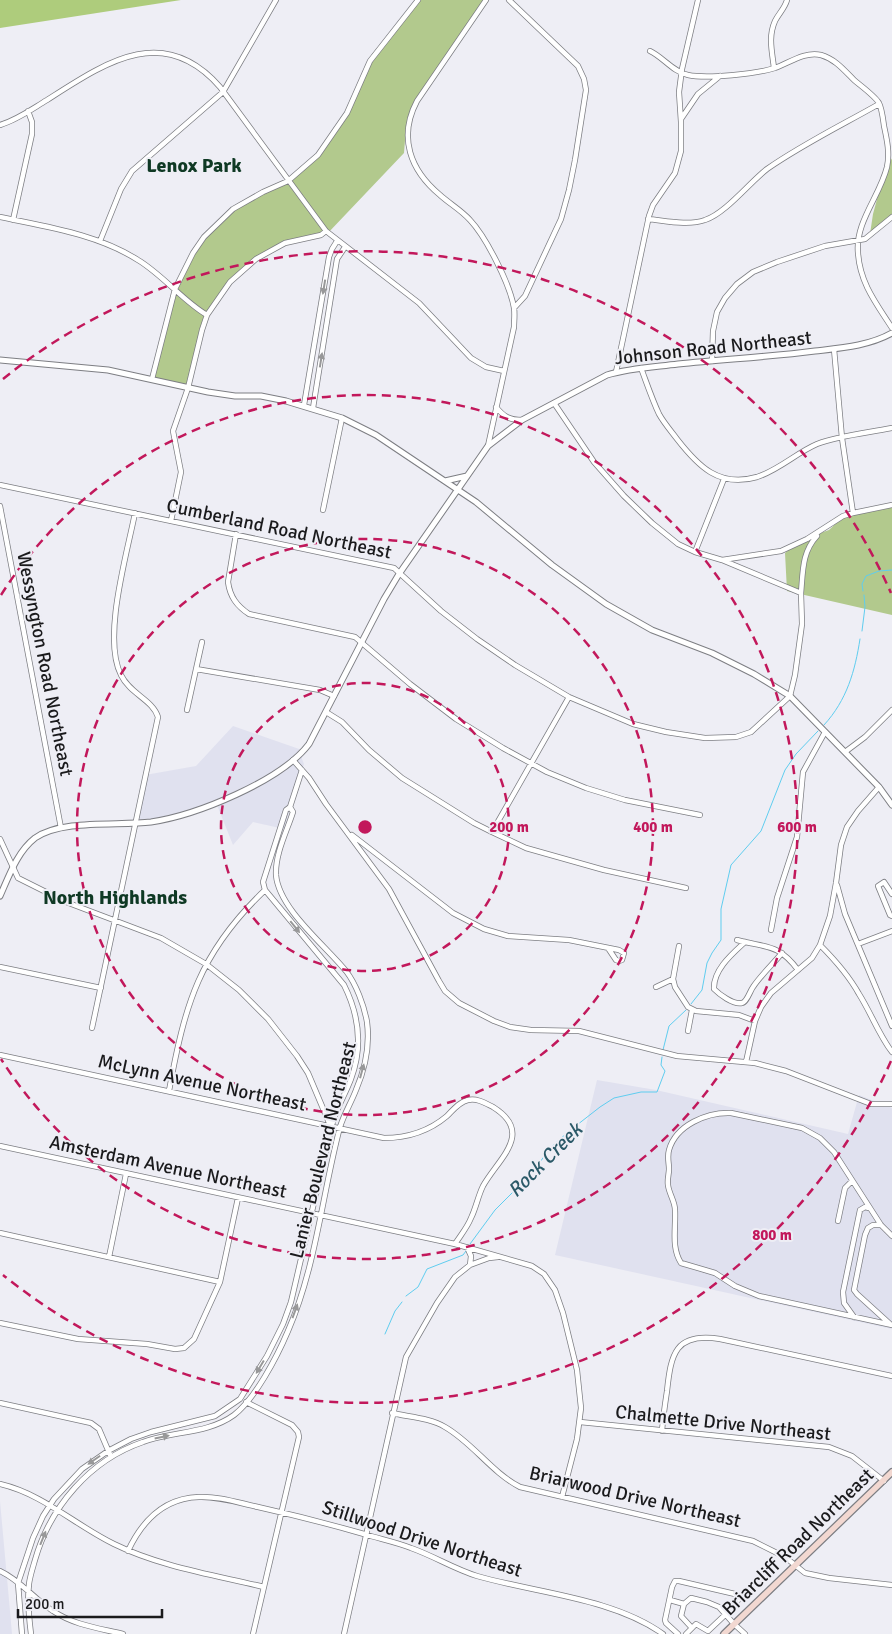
<svg xmlns="http://www.w3.org/2000/svg" width="892" height="1634" font-family="Signika,sans-serif">
<rect width="100%" height="100%" fill="#eeeef5"/>
<path fill="#e0e1ef" d="M233,726L302,750V759L304,764L284,829L253,822L233,845L217,805L154,820L135,821L145,775L196,766Z
M597,1080L656,1090L848,1134L859,1095L892,1108V1329L555,1255Z
M0,1501L10,1611L12,1634H0Z"/>
<path fill="#b2c98d" d="M419,0H486L415,102L406,128L404,153L327,234L292,240L260,255L231,278L205,317L188,387L153,380L184,265L203,238L241,205L287,181L317,157L341,125L356,93L372,54Z
M889,155L892,160V220L870,234L873,214Z
M892,506V615L787,591L785,553L801,540L829,530L849,511Z"/>
<path fill="#aecc7c" d="M0,0H181L0,28Z"/>
<g fill="none" stroke-linecap="round" stroke-linejoin="round">
<path stroke="#5fcdef" stroke-width="1" d="M863,591L862,584L866,576L879,571L892,570
M862,631L865,607L864,595
M824,725C847,700 855,671 860,639
M691,1004L702,990L707,963L712,953L721,940V909L731,865L761,831L785,770L796,754L818,731
M663,1050L669,1026L686,1010
M470,1244L495,1210L534,1171L549,1149L568,1132L600,1107L614,1098L641,1092H657L665,1071L661,1065L662,1057
M406,1296L418,1287L427,1269L463,1255L466,1251
M385,1334L395,1311L402,1302"/>
<g stroke="#7d7e83" stroke-width="6">
<path id="minor" d="M486,0L417,101C398,137 410,170 440,195C450,204 461,210 470,220C486,237 510,284 514,308C515,314 514,321 514,327L488,446
M509,0L578,66L584,79L586,90L575,160L569,190L561,219L525,296L514,308
M650,51C663,57 673,72 688,75C707,79 756,74 775,68C789,63 805,51 821,55C835,59 844,70 854,80C861,86 875,96 879,103C882,109 883,119 884,126C887,140 890,153 887,167C880,196 855,222 858,253C860,283 876,303 892,328
M774,68C772,51 768,37 775,21C779,13 785,8 787,0
M681,119L698,94L720,76
M0,125C17,120 32,109 47,100C105,63 163,22 220,87L326,231L419,303L471,358L486,367L504,371
M0,217C47,227 97,234 138,260C163,275 184,302 207,315
M648,219C667,221 688,226 705,220C725,214 750,182 767,169C803,144 842,125 879,104
M13,220L32,134V122L28,111
M100,241L121,189L132,171L223,92L276,0
M834,349L842,438L853,513
M712,361L713,331L717,312L725,298L737,284L753,272L777,262L825,246L865,239L892,217
M641,368C647,384 652,399 659,414C664,423 671,431 677,439C698,466 719,488 757,477C779,470 796,453 817,444C841,435 867,433 892,428
M616,372L649,216L653,205L675,173L681,151V122L679,92L682,69L698,0
M152,379L175,289L193,253L204,237L233,209L263,192L288,181L318,155L347,113L370,61L418,0
M554,403L594,462L624,496L652,523L678,544L695,552L722,560L781,551L807,539L843,516L853,513L892,505
M304,405L329,257L332,249L337,241
M496,407C504,417 510,420 522,420
M313,408L337,259L345,247
M0,485L394,568L441,611L477,639L515,665L569,697L633,724L666,732L705,738L736,737L751,732L790,696L795,675L802,624L801,593L722,560
M0,506L61,828
M323,510L342,418
M171,521L181,472L173,431L188,388L202,330L207,315L230,282L256,259L285,243L321,235L326,231
M236,534L228,582C230,597 237,606 249,614L355,637L410,684L456,719L503,748L547,772L586,788L625,800L700,815
M695,552L724,479
M801,593C803,571 802,552 817,536
M196,669L320,690L334,696
M187,710L202,642
M326,712L342,722L369,750L402,778L474,823L492,832L526,848L604,870L686,888
M845,752L865,737L892,710
M293,760L309,778L326,804L389,889L439,981L445,991L459,1003L494,1021L510,1027L531,1030L579,1031L677,1056L755,1063L786,1071L871,1104H892
M492,832L569,697
M352,835L453,913L484,929L508,936L569,940L619,950L624,953L622,960L619,961L616,960L608,948
M0,839L18,878L66,902L161,938L206,964L239,990L268,1019L297,1056L308,1073L330,1125
M837,885L845,914L892,1026
M892,894L884,882L878,886L890,915L892,916
M771,930L777,898L797,837L803,772L825,732
M737,940C766,948 778,943 798,970
M745,942C732,954 713,970 714,989C719,994 733,1005 742,1003C747,1002 750,991 753,987C761,975 773,964 782,953
M858,944L892,931
M820,945C835,960 849,976 859,994C871,1013 879,1035 892,1052
M679,946L673,979L675,987L688,1007L696,1011L739,1015L755,1021
M0,967L101,988
M656,987L673,979
M92,1028L158,717C153,700 130,694 121,675C102,638 127,554 135,513
M688,1031L692,1010
M0,1055L384,1138C408,1138 428,1132 447,1116C453,1110 459,1102 468,1100C477,1098 485,1103 493,1107C535,1133 498,1159 483,1186C478,1196 476,1208 471,1218C467,1228 460,1236 455,1244
M746,1062L755,1021L761,1007L771,993L812,958L820,945L830,916L836,883L841,845L847,827L858,811L879,787
M169,1091C185,1004 199,953 265,890
M0,1146L455,1244L532,1266L544,1274L555,1290L563,1313L577,1370L581,1408L577,1439L562,1497
M838,1221L845,1188L852,1181
M881,1225H873L868,1228L865,1235L854,1290L857,1294L890,1324
M0,1233L220,1282
M892,1236L881,1225L834,1152L820,1138L802,1128L731,1113C707,1112 676,1125 669,1150C667,1157 669,1163 669,1169C669,1174 667,1180 668,1185C669,1194 675,1201 675,1210C676,1229 671,1247 681,1263L715,1273L735,1286L759,1296L892,1325
M467,1247L471,1256L470,1265
M109,1257L126,1174
M854,1317L844,1303L843,1292L860,1210L865,1207L869,1208
M0,1323L78,1339L147,1344L175,1349L184,1348L194,1339L220,1282L238,1198
M246,1402L292,1425L298,1432L299,1437L253,1634
M0,1403L91,1423L99,1429L111,1457
M392,1413C409,1417 430,1418 445,1427C473,1443 491,1472 520,1487L753,1541L785,1557L805,1573L829,1578L892,1585
M580,1422L829,1447L852,1456L884,1481
M662,1431C663,1418 665,1404 667,1391C671,1354 675,1332 720,1339L892,1376
M0,1484C43,1494 75,1525 114,1544C161,1567 214,1575 264,1587
M128,1551C142,1521 164,1498 199,1497C219,1496 239,1503 258,1507C294,1515 329,1524 364,1534C380,1539 396,1542 411,1548C434,1556 454,1569 477,1576C536,1593 613,1598 663,1634
M0,1571C20,1580 34,1599 53,1611C74,1625 98,1628 123,1634
M670,1600L684,1604
M692,1628L681,1616L684,1604L691,1598L707,1602L719,1607L734,1624L745,1634
M22,1634L18,1583L33,1538L43,1516L54,1499L82,1469L108,1451L131,1439L151,1432L215,1416L240,1399L267,1356L283,1324L291,1302L332,1125C336,1109 345,1095 351,1079C363,1047 359,1015 344,985L265,890L263,882L286,810L290,807L302,770
M31,1634C29,1618 27,1600 29,1584C30,1576 33,1567 35,1560C50,1507 90,1460 143,1442C172,1431 208,1434 234,1415C255,1399 277,1357 288,1331C316,1267 322,1195 340,1127C344,1114 351,1103 356,1090C365,1069 370,1045 367,1022C364,1005 356,984 346,971C325,945 279,909 276,875C275,854 287,831 293,812L290,807
M344,1634L406,1357L437,1303L455,1277L470,1265L489,1258L498,1257
M678,1634L666,1623L665,1620L672,1587L675,1581H679L735,1594L739,1599L726,1614L708,1631L696,1624L686,1634"/>
</g>
<g stroke="#7d7e83" stroke-width="7">
<path id="tertiary" d="M0,360L108,370L208,392L235,396H261L286,401L342,418L376,435L476,502L552,565L606,604L652,630L712,653L754,674L790,696L879,787L892,805
M445,481L467,476
M0,896C9,876 17,852 35,838C62,819 118,826 151,822C197,815 281,781 309,744L384,599L399,574L488,446L522,420L607,375C630,368 654,367 678,364C724,359 770,357 815,351C841,348 869,346 892,333"/>
</g>
<g stroke="#7d7e83" stroke-width="8">
<path id="secondary" d="M724,1634L892,1472"/>
</g>
<use href="#minor" stroke="#fff" stroke-width="4.5"/>
<use href="#tertiary" stroke="#fff" stroke-width="5"/>
<use href="#secondary" stroke="#f2d8d1" stroke-width="5.5"/>
</g>
<defs><path id="oneway-solid" d="M-6-.8H1V-3.2L6.5 0L1 3.2V.8H-6Z" transform="scale(1.25)"/></defs>
<g fill="#989899">
<use href="#oneway-solid" transform="translate(324 287) rotate(99)"/>
<use href="#oneway-solid" transform="translate(321 360) rotate(-81)"/>
<use href="#oneway-solid" transform="translate(295 927) rotate(51)"/>
<use href="#oneway-solid" transform="translate(362 1071) rotate(-75)"/>
<use href="#oneway-solid" transform="translate(295 1311) rotate(-70)"/>
<use href="#oneway-solid" transform="translate(260 1367) rotate(121)"/>
<use href="#oneway-solid" transform="translate(162 1437) rotate(-12)"/>
<use href="#oneway-solid" transform="translate(94 1460) rotate(145)"/>
<use href="#oneway-solid" transform="translate(43 1538) rotate(-68)"/>
</g>
<g fill="none" stroke="#c2185b" stroke-width="2.5" stroke-dasharray="9 6">
<circle cx="365" cy="827" r="144"/>
<circle cx="365" cy="827" r="288"/>
<path d="M1 595A432 432 0 1 1 1 1059"/>
<path d="M891 1061A576 576 0 0 1 3 1275M3 379A576 576 0 0 1 891 593"/>
</g>
<g text-anchor="middle" dominant-baseline="central" stroke-width="4" stroke-linejoin="round" paint-order="stroke">
<g font-size="19" fill="#1a1a1c" stroke="#eeeef5">
<text transform="translate(713 348) rotate(-6)">Johnson Road Northeast</text>
<text transform="translate(279 529) rotate(12)">Cumberland Road Northeast</text>
<text transform="translate(45 664) rotate(79)">Wessyngton Road Northeast</text>
<text transform="translate(202 1083) rotate(12)">McLynn Avenue Northeast</text>
<text transform="translate(323 1150) rotate(-76)">Lanier Boulevard Northeast</text>
<text transform="translate(168 1167) rotate(12)">Amsterdam Avenue Northeast</text>
<text transform="translate(723 1423) rotate(6)">Chalmette Drive Northeast</text>
<text transform="translate(635 1497) rotate(13)">Briarwood Drive Northeast</text>
<text transform="translate(422 1539) rotate(18)">Stillwood Drive Northeast</text>
<text transform="translate(798 1542) rotate(-44)">Briarcliff Road Northeast</text>
</g>
<g font-size="20" font-weight="bold" fill="#0f3924" stroke="#eeeef5">
<text x="194" y="165">Lenox Park</text>
<text x="115" y="897">North Highlands</text>
</g>
<g font-size="20" font-style="italic" fill="#2b5968" stroke="#eeeef5">
<text transform="translate(545 1160) rotate(-45)">Rock Creek</text>
</g>
</g>
<circle cx="365" cy="827" r="8" fill="#c2185b" stroke="#eeeef5" stroke-width="2.5"/>
<g font-size="15" text-anchor="middle" font-weight="bold" fill="#c2185b" stroke="#eeeef5" stroke-width="4" stroke-linejoin="round" paint-order="stroke">
<text x="509" y="832">200 m</text>
<text x="653" y="832">400 m</text>
<text x="797" y="832">600 m</text>
<text x="772" y="1240">800 m</text>
</g>
<path d="M18 1609v8h144v-8" fill="none" stroke="#1a1a1c" stroke-width="2.5"/>
<text x="25" y="1609" font-size="15" fill="#1a1a1c" stroke="#eeeef5" stroke-width="4" paint-order="stroke">200 m</text>
</svg>
